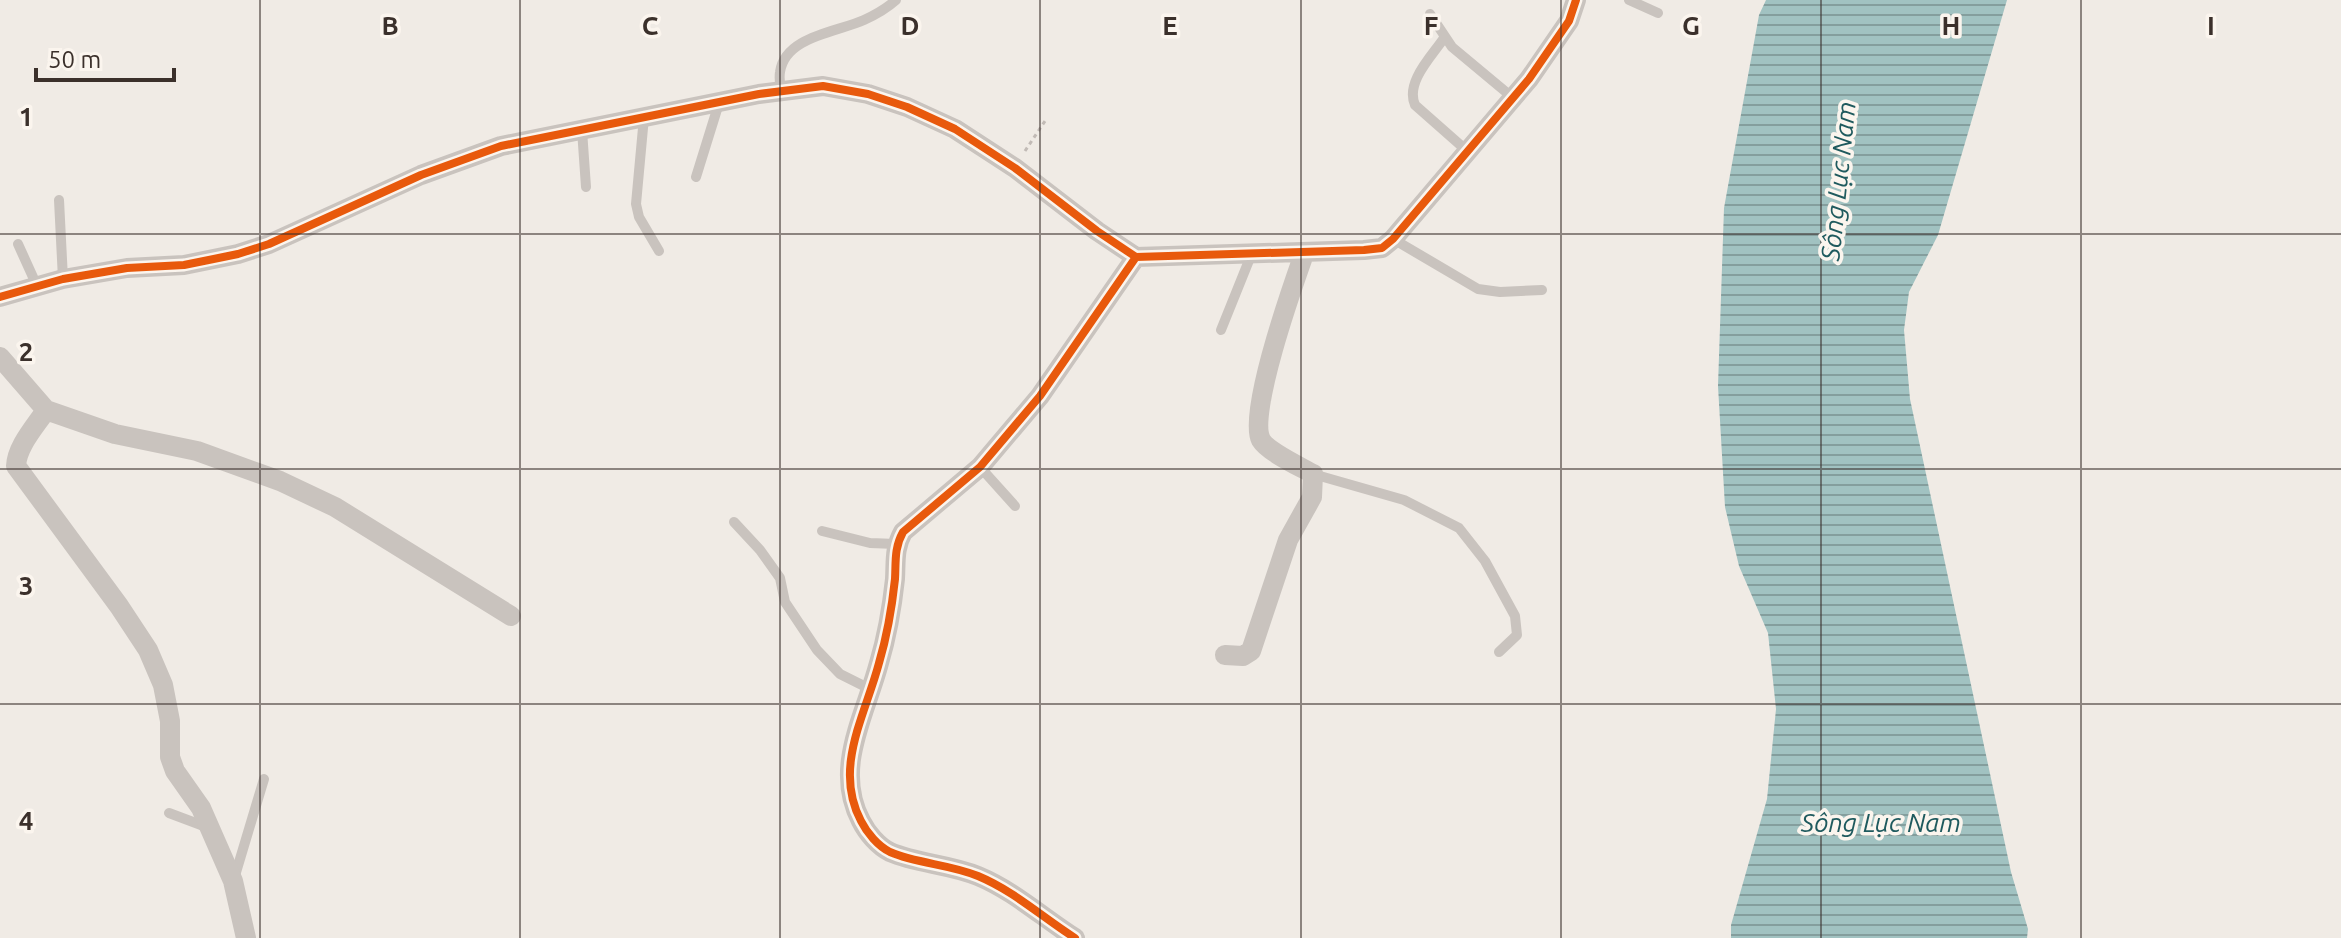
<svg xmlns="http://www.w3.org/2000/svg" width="2341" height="938" font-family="Ubuntu,sans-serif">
<defs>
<pattern id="water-rules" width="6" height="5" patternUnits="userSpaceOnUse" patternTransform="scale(2)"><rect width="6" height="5" fill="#a1c2c1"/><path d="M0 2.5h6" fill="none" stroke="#849e9d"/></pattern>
</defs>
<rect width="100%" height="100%" fill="#f0ebe5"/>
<path fill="url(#water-rules)" d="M1766,0H2007L1938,235L1909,292L1904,330L1910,399L2011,872L2028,929L2027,938H1731V925L1767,799L1776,709L1768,633L1739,566L1725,507L1718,386L1724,208L1759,15Z"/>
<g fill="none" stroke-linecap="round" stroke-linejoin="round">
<path stroke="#c2bbb6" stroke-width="3" stroke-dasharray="4 4" stroke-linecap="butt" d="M1025,151L1047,118"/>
<path stroke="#c9c3be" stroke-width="10" d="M1629,0L1658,13
M1430,14L1452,47L1512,97
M1444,38C1432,56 1405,82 1415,105L1466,150
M781,91C780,85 779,78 780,72C785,36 838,32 864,20C875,15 887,8 896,0
M644,117L636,204L639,217L659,251
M582,130L586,187
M696,177L719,103
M59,200L63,279
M1393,239L1478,289L1500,292L1542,290
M18,244L37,286
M1221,330L1252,253
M980,467L1015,506
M1313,474L1404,500L1459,528L1485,561L1515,616L1517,635L1499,652
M734,522L760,550L780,578L785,602L817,650L840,674L872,690
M822,531L870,543L896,544
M169,813L209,828
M234,879L264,779"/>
<path stroke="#c9c3be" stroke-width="20" d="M0,297L63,279L127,268L184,265L238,254L269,244L421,175L501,146L759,94L823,86L868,94L907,107L955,129L1015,168L1097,231L1136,257L1364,250L1382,248L1393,239L1529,79L1569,21L1576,0
M0,357L46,410C35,427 17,446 16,466L119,606L148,650L163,685L170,721V757L175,771L201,808L233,881L246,938
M46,410L115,434L197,451L280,481L335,507L511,616
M1225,655L1243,656L1251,651L1288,540L1312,497L1313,474C1301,467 1268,452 1261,440C1247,414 1293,285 1304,254
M1075,938C1042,917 1014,891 978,876C949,864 918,864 890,852C878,846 867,833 861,821C833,768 865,716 879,663C887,636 892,607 895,579C896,562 894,548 903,532L980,467L1040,396L1136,257"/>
<g stroke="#fbf5ee" stroke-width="13">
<path id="cycleway" d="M0,297L63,279L127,268L184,265L238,254L269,244L421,175L501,146L759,94L823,86L868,94L907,107L955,129L1015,168L1097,231L1136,257L1364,250L1382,248L1393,239L1529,79L1569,21L1576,0
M1075,938C1042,917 1014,891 978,876C949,864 918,864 890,852C878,846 867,833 861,821C833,768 865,716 879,663C887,636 892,607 895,579C896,562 894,548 903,532L980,467L1040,396L1136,257"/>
</g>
<use href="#cycleway" stroke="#e8590c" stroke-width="8"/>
</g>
<path fill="none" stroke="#3b302b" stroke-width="2" stroke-opacity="0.55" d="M260,0V938M520,0V938M780,0V938M1040,0V938M1301,0V938M1561,0V938M1821,0V938M2081,0V938M0,234H2341M0,469H2341M0,704H2341"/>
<g text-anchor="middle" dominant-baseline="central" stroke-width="7" stroke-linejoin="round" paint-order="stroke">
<g font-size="26" font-style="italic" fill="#1f5a5e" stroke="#fbf5ee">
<text transform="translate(1838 181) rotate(-84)">Sông Lục Nam</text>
<text x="1881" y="822">Sông Lục Nam</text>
</g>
</g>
<g font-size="26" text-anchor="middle" font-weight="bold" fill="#3b302b" stroke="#fbf5ee" stroke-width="7" stroke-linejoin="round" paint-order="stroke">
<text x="390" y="35">B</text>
<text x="650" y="35">C</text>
<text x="910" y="35">D</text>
<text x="1170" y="35">E</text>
<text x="1431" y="35">F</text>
<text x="1691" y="35">G</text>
<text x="1951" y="35">H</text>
<text x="2211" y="35">I</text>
<text x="26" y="126">1</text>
<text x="26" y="361">2</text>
<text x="26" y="595">3</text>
<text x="26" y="830">4</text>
</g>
<path d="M36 68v12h138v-12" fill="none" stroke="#3b302b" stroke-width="4"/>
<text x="48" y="68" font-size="24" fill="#3b302b" stroke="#fbf5ee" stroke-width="6" paint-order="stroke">50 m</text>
</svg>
